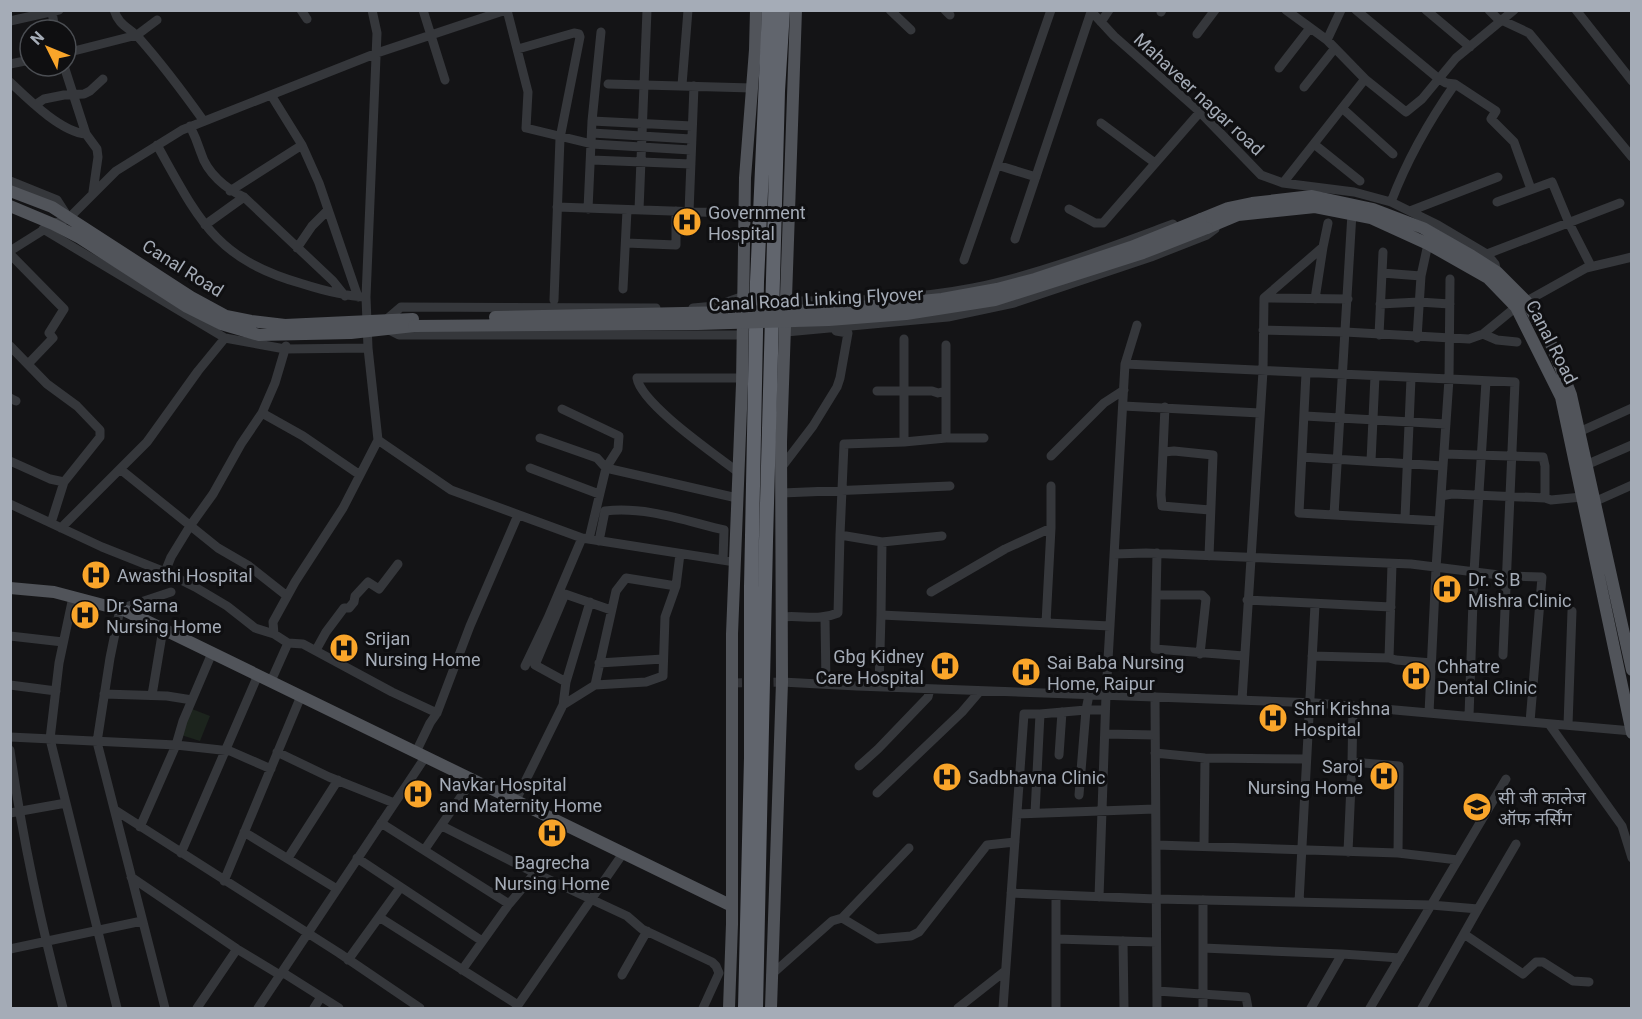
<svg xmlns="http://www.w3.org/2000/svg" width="1642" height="1019" font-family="Roboto,'Noto Sans Devanagari',sans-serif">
<rect width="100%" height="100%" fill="#141416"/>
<path fill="#1c241d" d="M192,709L210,716L200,741L181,735Z"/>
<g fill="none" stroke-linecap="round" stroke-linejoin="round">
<path stroke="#313236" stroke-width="9" stroke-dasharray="9 4.5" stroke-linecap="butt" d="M733,683L782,682"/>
<path stroke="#35373b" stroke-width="9" d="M114,10C119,26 129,27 139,38C162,64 183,92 203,120
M301,10L307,19
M423,10L445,80
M507,10L528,92L526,128L592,144L691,150
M890,10L911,30
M945,10L950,15
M1090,10L1114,36L1200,112L1261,175L1283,183L1354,192L1391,202L1438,225L1487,254L1495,264L1497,272
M1356,10L1439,79L1446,83L1455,84C1429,121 1407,160 1391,202
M1426,10L1470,47
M1489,10L1497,18L1529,33L1632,157
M1576,10L1632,81
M52,12L55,30
M1161,12L1162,10
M10,21L59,10
M1101,22L1109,10
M1197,34L1215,10
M1327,40L1341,10
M518,49L574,33L579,34L580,37L560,138L554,300
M66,53L137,35L157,20
M10,64L30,60
M64,66L86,134L97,149L98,157L93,192
M1279,68L1310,28
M1365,79L1406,112L1422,99L1456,58L1514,10
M10,82C28,99 61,132 86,134
M608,84L752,88
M1455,84L1496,111L1491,119L1514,142L1531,189
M682,85L688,10
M1304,87L1335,48
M271,95L302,145L319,183L358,297
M35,105L44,99L64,95L84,94L90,91L103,79
M1342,108L1393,154
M592,121L692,126
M1101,123L1155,163
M190,126C195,136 198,144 201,153C207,173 226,189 244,197L333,281L345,296
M592,133L691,139
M1314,144L1360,181
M157,145C199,220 215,259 303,284C325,291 344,296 366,297
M592,160L691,164
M997,165L1036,177
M10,181L57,200L66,214
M1283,183L1365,79L1327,40L1286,10
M230,191L302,145
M1497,202L1552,182L1569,223L1591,266
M557,207L728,213L745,216
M588,209L592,121L601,32
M1069,209L1095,223H1103L1200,112
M639,210L647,10
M1410,211L1498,177
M689,212L694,86
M205,225L244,197
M43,229L225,338L285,349L368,348
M1015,239L1091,12
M626,243L676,245V211
M297,248L312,226L328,210
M10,251L53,224L69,218L116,171L182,130L377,53L506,10
M10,254L64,309L49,333L53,338L29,363
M1487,254L1620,203
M964,260L1051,10
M1382,273L1421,276
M623,289L627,210
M1264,298L1348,299
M1315,299L1323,247
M787,301C849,301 912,300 973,288C1041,274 1108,248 1173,224
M1380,304L1419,302L1450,304
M693,308L715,306L744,296
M387,319L401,307L656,308
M387,329L399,335H743
M1263,330L1345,332L1469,339L1483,334L1516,307L1586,268L1632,257
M786,332L948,317L1014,303L1151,257L1207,235L1215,229
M1483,334L1497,340L1517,342
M1379,335L1383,252
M1417,338L1421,276L1428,244
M946,345V438
M10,346L47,384L77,406L100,430V437L64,482L51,523
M1125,364L1137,325
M1306,373L1299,513L1439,521
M877,391H932L938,393L946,391
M10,398L16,401
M1123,406L1260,413
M1165,407L1161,495L1162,506L1210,510
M562,409L619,436L618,449L606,468L589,539
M262,413L303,436L360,475
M1305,416L1446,424
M1579,432L1632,408
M540,438L597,458L606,468L737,498
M378,440L451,490L582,538L735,562
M904,442L946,438H984
M1164,452L1174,451L1213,455L1209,556
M1444,454L1543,457L1545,466V498
M1051,456L1104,403L1124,390
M1302,457L1443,466
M10,461L50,479L64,482
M1371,461L1375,376
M1586,465L1632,445
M530,468L599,494
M781,468L813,426L837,387L840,378L848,333L836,331
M120,469L218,548L249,566L287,596
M738,472C716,455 641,404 637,378H742
M782,493L950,486
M1441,496L1452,494L1545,498L1551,500L1582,497
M1594,502L1632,485
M10,504L102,547L165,572L195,587L227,606L255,628L274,634
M1334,515L1352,213
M1405,518L1411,378
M61,528L147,442L198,371L225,338
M942,536L882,542L881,615L1110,626
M599,541L605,511C645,506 686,521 724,530L723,560
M882,542L840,535L844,444L904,442V339
M1157,553L1155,649L1244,656
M1114,554L1146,553L1411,564L1507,576L1542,577L1530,722
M165,572L171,557L190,526L213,494L241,444L262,413L275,383L286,346
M931,592L1005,549L1051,528
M1156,595H1202L1206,599L1200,654
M73,597L59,663L50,739L117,1008
M1247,600L1391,607
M782,617C802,615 819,621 838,613L840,535
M825,619L826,684
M1046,623L1051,528V486
M10,636L63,642
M288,643L303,644L392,692L437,713
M316,650L326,632L344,608H349L354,602L355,596L368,582L379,589L398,564
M1312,656L1389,658L1396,660L1432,663
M1389,658L1392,564
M599,663L663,659
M525,666L548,618L582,538
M271,681L288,643L274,634L273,622L295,582L343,508L378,440L368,348L366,297L377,33L372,10
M566,682L590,602
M782,682L857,686L1316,703L1632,731
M10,685L56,691
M595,685L616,591L626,578L676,586
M879,687L881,615
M104,694L167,696L192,700
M152,695L163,629
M1155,697L1157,1008
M1242,700L1263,371L1264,298L1323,247L1328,223
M563,705L566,682L535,665L565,594L611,610
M1429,713L1436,568L1449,379L1450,279
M1040,714L1086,710L1089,695
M1469,716L1474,572L1486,381
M1549,724L1622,826L1632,858
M1568,725L1572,611
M1105,734L1155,735
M10,737L176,745L230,751L271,769
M10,750C22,837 41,924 63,1008
M277,752L329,777L394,803
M416,752L430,723L437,713L470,626L518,515
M1155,753L1205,758L1306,759
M1059,755L1062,712
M1352,762L1399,766L1398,853
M859,766L878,749L928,697L930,689
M877,793L962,712L980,691
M1079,795L1086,710H1105
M516,800L563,705L595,685L646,682L663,676L665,617L676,586L680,554
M115,810L339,953L420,1008
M10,813L66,803
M1017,814L1155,809
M381,823L509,904
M442,826L535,873L627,916L642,929L712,962L716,966L719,973L703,1008
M140,827L176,745L183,721L212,653
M244,832L337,889
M1156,845L1398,853L1458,860
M1204,845L1205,758
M425,849L473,779
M1348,852L1352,762L1353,706
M181,853L258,675
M288,858L338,780
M357,858L482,941
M131,877L237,949L280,975
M224,881L301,696
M1011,893L1156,899L1431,905L1478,909L1516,844
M1056,895V1008
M1099,897L1106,695L1125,364L1515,382L1503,655
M1299,902L1315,605
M379,917L518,1005
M842,918L877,939L911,936L919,932L987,845L1015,842
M1464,934L1523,974L1536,962H1543L1573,981L1589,982
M1056,939L1156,942
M1123,941L1124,1008
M1203,948L1342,954L1400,958
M10,949L142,921
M348,960L400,888
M462,970L509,904L535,873
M282,972L339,1008
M622,975L647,931
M771,975L832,921L842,918L909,848
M1157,991L1246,997L1248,1008
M165,1008L97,742L110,658L120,609L171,592
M197,1008L237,949
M258,1008L426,756
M314,1008L321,997
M516,1008L624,852
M958,1008L1005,971
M1003,1008L1024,714H1040L1035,813
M1203,1008V900
M1311,1008L1342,954
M1370,1008L1506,779
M1422,1008L1478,909"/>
<path stroke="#51545a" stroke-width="12" d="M10,191L52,207L191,297L226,316L251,321L285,325L413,319
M10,206L53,224L80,238L187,307L221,324L259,335L351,333L414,326
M1201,219L1228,208L1252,203L1312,196L1373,209L1423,228L1472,256L1497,272L1526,301L1552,346L1571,395L1632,670
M1207,228L1238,215L1315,207L1371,218L1428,244L1488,278L1516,307L1561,397L1632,733
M10,588L54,592L126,611L732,906
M729,1008L732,924V634L742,384L745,178L755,50L756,10
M771,1008L782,682L781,442L796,10"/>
<path stroke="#61656d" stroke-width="14" d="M745,1008L751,758V587L757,282L769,10
M756,1008L766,541L778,91L783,10"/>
<path stroke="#51545a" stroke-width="12" d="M495,317L828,310L942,299L997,289L1035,279L1131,247L1201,219
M414,326L698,324L829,320L906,314L995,300L1143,253L1207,228"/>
</g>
<defs>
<g id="hospital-disc" transform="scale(1.5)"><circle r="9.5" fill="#f9a52a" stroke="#0f0f11"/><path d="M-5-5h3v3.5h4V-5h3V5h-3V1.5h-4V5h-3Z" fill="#111"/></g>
<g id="university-disc" transform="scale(1.5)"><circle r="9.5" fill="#f9a52a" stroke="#0f0f11"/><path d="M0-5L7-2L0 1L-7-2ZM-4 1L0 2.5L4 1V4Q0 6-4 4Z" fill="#111"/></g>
</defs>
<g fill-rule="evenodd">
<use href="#hospital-disc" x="687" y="222"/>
<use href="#hospital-disc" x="96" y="575"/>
<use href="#hospital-disc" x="1447" y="589"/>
<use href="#hospital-disc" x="85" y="615"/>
<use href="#hospital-disc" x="344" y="648"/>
<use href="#hospital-disc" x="945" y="666"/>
<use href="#hospital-disc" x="1026" y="672"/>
<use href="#hospital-disc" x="1416" y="676"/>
<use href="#hospital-disc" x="1273" y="718"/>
<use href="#hospital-disc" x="1384" y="776"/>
<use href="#hospital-disc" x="947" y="777"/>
<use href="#hospital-disc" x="418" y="794"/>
<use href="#university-disc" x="1477" y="807"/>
<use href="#hospital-disc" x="552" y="833"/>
</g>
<g text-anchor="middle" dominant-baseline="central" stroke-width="6" stroke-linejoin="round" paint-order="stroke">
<g font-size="18" fill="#a5acb7" stroke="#0f0f11">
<text transform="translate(1199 94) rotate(43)">Mahaveer nagar road</text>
<text transform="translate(183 268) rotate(32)">Canal Road</text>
<text transform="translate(816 299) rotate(-3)">Canal Road Linking Flyover</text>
<text transform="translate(1552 342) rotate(63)">Canal Road</text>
</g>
<g font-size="18" fill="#a5acb7" stroke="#0f0f11" text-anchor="start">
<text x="708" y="212">Government<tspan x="708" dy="21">Hospital</tspan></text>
<text x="117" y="575">Awasthi Hospital</text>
<text x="1468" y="579">Dr. S B<tspan x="1468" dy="21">Mishra Clinic</tspan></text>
<text x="106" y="605">Dr. Sarna<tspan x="106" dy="21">Nursing Home</tspan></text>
<text x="365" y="638">Srijan<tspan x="365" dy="21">Nursing Home</tspan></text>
<text x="924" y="656" text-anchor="end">Gbg Kidney<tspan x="924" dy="21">Care Hospital</tspan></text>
<text x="1047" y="662">Sai Baba Nursing<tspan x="1047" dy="21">Home, Raipur</tspan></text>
<text x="1437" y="666">Chhatre<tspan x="1437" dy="21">Dental Clinic</tspan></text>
<text x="1294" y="708">Shri Krishna<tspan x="1294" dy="21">Hospital</tspan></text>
<text x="1363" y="766" text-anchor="end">Saroj<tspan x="1363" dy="21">Nursing Home</tspan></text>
<text x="968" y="777">Sadbhavna Clinic</text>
<text x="439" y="784">Navkar Hospital<tspan x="439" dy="21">and Maternity Home</tspan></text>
<text x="1498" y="797">सी जी कालेज<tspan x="1498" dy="21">ऑफ नर्सिंग</tspan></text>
<text x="552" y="862" text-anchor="middle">Bagrecha<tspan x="552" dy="21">Nursing Home</tspan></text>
</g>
</g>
<rect width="1642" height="1019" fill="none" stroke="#a5acb7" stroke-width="24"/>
<g transform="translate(48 48) rotate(313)"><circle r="28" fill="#0f0f11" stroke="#4b4e53" stroke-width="1.5"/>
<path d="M0-4.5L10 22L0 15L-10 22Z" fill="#f9a52a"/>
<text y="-9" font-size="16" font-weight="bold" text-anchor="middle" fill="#a5acb7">N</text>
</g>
</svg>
